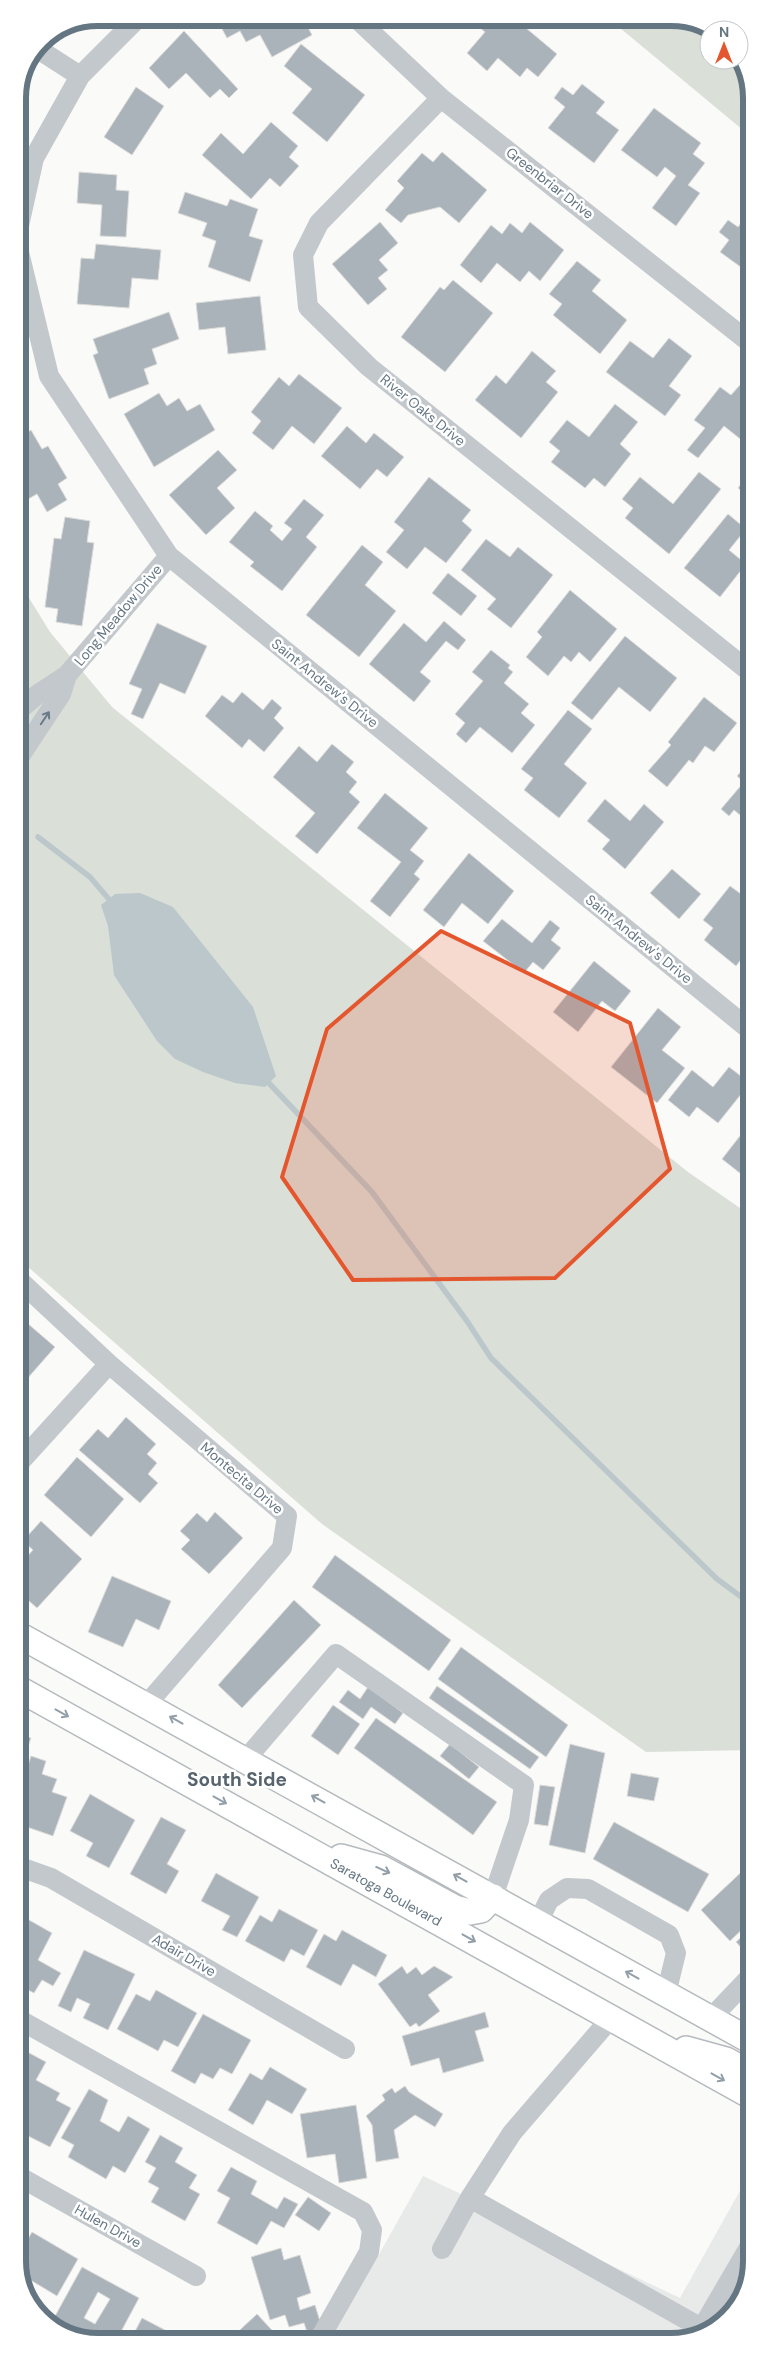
<svg xmlns="http://www.w3.org/2000/svg" width="769" height="2359" font-family="'DM Sans',sans-serif">
<rect width="100%" height="100%" fill="#fafaf8"/>
<path fill="#e8e9e9" d="M751,2171V2261L735,2310L692,2339L331,2340L423,2176L680,2298Z"/>
<path fill="#dadfd7" d="M608,18H677L709,31V60H738L749,77V135Z
M18,580L50,632L112,707L688,1172L750,1215L751,1750L646,1752L322,1524L19,1259Z"/>
<path fill="#bbc7cb" d="M140,893L173,907L253,1007L276,1076L265,1087L235,1083L203,1072L175,1059L157,1041L114,975L108,926L101,905L115,894Z"/>
<g fill="none" stroke-linecap="round" stroke-linejoin="round">
<path stroke="#bbc7cb" stroke-width="5.5" d="M38,837L90,877L113,904
M265,1079L372,1192L467,1321L491,1358L717,1579L751,1604"/>
</g>
<path fill="#aab3b9" stroke="#dcdcda" fill-rule="evenodd" d="M216,18H285L286,20L291,18H303L312,35L272,57L260,35L246,42L240,31L227,38Z
M479,18H514L557,54L538,77L527,68L520,77L498,58L487,71L467,53L485,32L474,23Z
M184,31L238,89L229,98L220,89L210,98L186,73L169,89L149,68Z
M301,44L365,95L327,142L292,113L312,89L284,66Z
M582,84L605,102L596,113L619,130L594,163L548,128L565,107L554,98L562,87L573,95Z
M136,87L164,106L132,155L104,137Z
M654,108L701,143L693,154L705,163L688,185L700,193L676,226L652,208L676,176L665,167L657,177L621,150Z
M271,122L298,146L289,157L299,166L280,187L270,178L251,199L202,155L221,133L243,154Z
M442,152L487,190L459,223L440,207L408,215L401,223L385,210L404,188L397,181L422,153L433,162Z
M79,172L117,175L116,190L129,191L126,237L100,236L102,205L77,203Z
M185,192L227,206L230,199L258,209L249,236L263,240L250,282L208,267L216,241L202,236L207,223L178,213Z
M747,215L749,216V273L720,252L729,240L719,232L728,220L738,227Z
M380,222L398,243L379,260L388,270L378,278L387,289L368,305L332,264Z
M530,222L564,250L540,281L529,271L520,282L497,263L481,283L460,265L491,225L502,234L510,223L522,233Z
M96,244L161,250L158,280L132,278L129,308L77,304L81,258L94,259Z
M577,261L601,280L592,291L627,320L600,354L553,315L562,304L549,294Z
M453,280L493,313L445,372L401,337L440,287L444,290Z
M260,296L266,350L228,354L225,327L199,330L196,303Z
M169,312L179,339L152,349L157,364L144,369L149,384L109,399L93,355L98,353L93,339Z
M669,338L692,356L669,386L681,395L665,416L606,372L630,341L653,358Z
M532,351L556,371L546,382L558,392L521,438L475,400L496,375L506,384Z
M299,374L342,408L314,444L292,426L273,450L252,433L261,421L251,412L279,377L289,386Z
M740,385L749,392V446L724,426L698,458L687,450L705,428L694,420L720,387L731,395Z
M159,393L167,406L179,398L187,411L200,404L215,430L154,467L124,414Z
M615,404L638,422L620,444L631,454L605,487L594,478L585,488L551,462L560,451L549,442L567,420L589,437Z
M347,426L366,443L374,433L404,457L387,477L377,469L360,489L321,456Z
M31,430L42,449L48,446L67,478L58,484L67,500L47,512L37,494L21,503L18,498V438Z
M218,450L237,470L217,488L235,508L206,535L169,495Z
M699,472L721,489L669,554L625,518L633,508L622,499L640,477L673,504Z
M749,474V497L738,488Z
M429,477L471,510L462,521L472,530L446,563L425,547L407,569L386,552L404,530L394,522Z
M304,499L324,515L306,537L317,547L282,591L250,566L254,562L229,542L255,511L273,526L270,530L282,541L292,529L284,523Z
M18,512H24V536L18,537Z
M728,514L746,529L729,550L746,564L720,597L684,568Z
M65,517L90,521L87,542L94,543L82,626L56,622L58,609L45,607L54,538L61,539Z
M486,539L510,557L518,547L553,575L511,628L487,609L496,599L461,570Z
M362,545L383,562L365,585L396,611L359,657L306,615Z
M448,573L477,596L461,616L432,593Z
M570,590L617,629L590,662L579,652L571,662L564,656L548,676L526,657L542,637L537,632Z
M444,621L466,640L458,650L446,641L420,672L431,681L414,702L369,664L404,623L426,642Z
M157,623L207,646L185,694L160,683L143,719L131,714L142,689L129,684Z
M625,636L677,678L650,712L619,687L592,720L571,703Z
M491,650L510,665L508,668L513,672L504,683L529,704L521,713L535,725L512,753L480,727L466,743L456,734L465,723L455,714L483,681L472,672Z
M242,692L263,710L272,699L282,708L274,718L284,728L264,752L249,739L242,748L205,716L222,695L233,703Z
M704,697L737,723L714,752L705,746L693,763L689,760L667,787L648,771L671,745L668,742Z
M568,710L592,729L564,764L587,783L559,818L524,790L533,778L521,769Z
M332,744L354,762L346,772L357,782L349,792L360,802L317,854L295,836L315,813L273,777L299,746L317,762Z
M750,761V803L740,815L734,810L729,816L721,809L744,782L737,776Z
M385,793L428,828L410,850L424,861L414,874L420,879L390,917L370,901L401,862L357,828Z
M605,799L630,821L644,804L664,822L625,869L602,849L610,840L587,821Z
M469,853L514,891L488,924L462,903L444,927L423,910Z
M672,869L701,894L679,919L650,893Z
M750,883V948L736,966L704,940L713,928L703,920L730,886L741,894Z
M502,919L532,943L550,920L560,928L551,940L561,948L543,970L533,962L524,973L483,941Z
M594,961L631,991L615,1011L602,1001L578,1032L553,1012Z
M658,1008L681,1027L662,1050L685,1068L657,1103L611,1067Z
M729,1067L750,1083L718,1123L697,1107L689,1117L668,1100L692,1070L713,1087Z
M750,1123V1181L722,1159Z
M750,1182V1201L741,1193Z
M19,1316L55,1347L19,1388Z
M126,1417L156,1444L147,1454L157,1463L148,1474L158,1483L140,1503L79,1450L98,1429L108,1438Z
M77,1457L124,1499L91,1537L44,1495Z
M215,1512L243,1538L209,1574L181,1549L190,1540L180,1531L197,1513L207,1522Z
M41,1521L82,1559L37,1608L19,1592V1555L24,1560L33,1550L23,1541Z
M335,1555L451,1640L429,1671L312,1587Z
M112,1576L171,1601L159,1630L136,1619L123,1647L88,1632Z
M294,1600L321,1625L242,1708L218,1685Z
M461,1647L568,1725L546,1757L438,1679Z
M437,1686L539,1757L530,1769L429,1698Z
M368,1687L403,1713L395,1724L371,1707L363,1719L339,1702L348,1690L360,1699Z
M333,1705L360,1724L338,1755L311,1736Z
M376,1718L497,1802L473,1835L354,1748Z
M20,1734L31,1738L24,1758L20,1756Z
M450,1744L479,1767L469,1779L440,1756Z
M570,1744L605,1753L585,1853L549,1845Z
M31,1756L46,1761L42,1774L57,1779L52,1792L67,1797L53,1836L24,1826L28,1813L20,1810V1790Z
M631,1773L659,1778L654,1801L627,1796Z
M540,1785L555,1787L548,1826L534,1824Z
M90,1794L135,1820L109,1868L86,1856L93,1843L70,1831Z
M161,1817L186,1830L167,1864L179,1871L166,1894L130,1874Z
M614,1822L709,1874L688,1912L593,1859Z
M751,1863V1921L730,1941L701,1910Z
M216,1873L259,1897L237,1937L222,1930L230,1916L201,1901Z
M279,1909L318,1930L304,1956L291,1949L284,1962L245,1941L260,1915L272,1922Z
M29,1920L52,1933L38,1960L61,1973L53,1986L42,1980L34,1993L20,1986V1937Z
M751,1928V1948L746,1953L736,1942Z
M342,1930L387,1955L376,1977L353,1964L341,1986L306,1967L324,1934L336,1941Z
M84,1950L135,1974L108,2030L83,2018L90,2004L77,1998L71,2012L58,2006Z
M402,1966L407,1974L416,1967L422,1975L434,1966L453,1977L428,1995L440,2011L419,2027L416,2023L410,2027L378,1984Z
M156,1990L197,2013L178,2047L164,2040L158,2051L117,2029L136,1994L150,2001Z
M485,2012L489,2027L475,2031L484,2061L443,2073L439,2058L411,2066L402,2036Z
M203,2014L251,2040L232,2074L220,2068L213,2079L201,2073L195,2084L171,2071Z
M20,2048L46,2062L36,2080L60,2093L56,2100L71,2108L50,2147L20,2132Z
M270,2067L307,2089L292,2114L267,2100L253,2125L228,2110L250,2073L262,2080Z
M405,2086L409,2092L443,2114L435,2127L415,2115L394,2130L399,2158L376,2162L372,2125L366,2116L385,2100L382,2095L392,2088L395,2093Z
M89,2089L108,2100L100,2121L119,2132L128,2116L150,2129L125,2173L113,2166L106,2179L68,2157L74,2145L61,2138Z
M356,2105L367,2178L339,2183L335,2154L307,2158L300,2114Z
M160,2135L183,2148L175,2162L197,2175L189,2188L200,2194L185,2221L151,2202L159,2188L148,2182L156,2168L145,2162Z
M231,2167L257,2181L251,2194L277,2209L284,2197L298,2204L284,2228L271,2221L257,2245L217,2223L230,2198L217,2191Z
M308,2197L331,2213L319,2231L295,2215Z
M32,2232L78,2259L57,2296L22,2275L20,2278V2241L25,2244Z
M281,2248L284,2260L300,2255L311,2293L297,2298L300,2310L315,2305L323,2331L308,2335L304,2323L289,2327L285,2315L270,2320L251,2257Z
M82,2267L139,2298L116,2341H96L54,2318ZM98,2292L110,2299L95,2324L84,2318Z
M257,2314L282,2341H228Z
M142,2318L186,2341H130Z"/>
<g fill="none" stroke-linecap="round" stroke-linejoin="round">
<g stroke="#b5babe" stroke-width="28">
<path id="major" d="M19,1635L751,2041
M19,1689L751,2096
M341,1857L381,1868L455,1908L470,1912L481,1910L493,1897
M686,2049L726,2060L751,2074"/>
</g>
<path stroke="#c3c8cc" stroke-width="20" d="M356,18L441,98L749,342
M38,49L80,76
M441,98L319,223L303,255L308,307L369,367L750,672
M18,230L34,158L80,76L138,18
M18,248L49,376L169,556L750,1030
M18,711L38,694L67,675L169,556
M18,759L61,694L67,675
M19,1280L109,1364L287,1516L282,1548L147,1704
M19,1463L109,1364
M246,1759L336,1654L524,1785L519,1820L493,1897
M20,1867L51,1878L345,2049
M538,1922L549,1900L567,1888L588,1889L669,1935L676,1953L666,1994
M711,2018L751,1976
M20,2020L363,2212L372,2230L369,2252L319,2340
M20,2177L196,2276
M470,2198L705,2330
M442,2249L470,2198L512,2133L611,2018
M702,2328L751,2244"/>
<use href="#major" stroke="#fff" stroke-width="25"/>
</g>
<defs><path id="oneway-shaft" d="M-6 0H5M1.5-3L5.5 0L1.5 3" fill="none" stroke-width="1.6" stroke-linecap="round" stroke-linejoin="round" transform="scale(1.25)"/></defs>
<use stroke="#6a7a87" href="#oneway-shaft" transform="translate(45 718) rotate(-56)"/>
<g stroke="#939fa8">
<use href="#oneway-shaft" transform="translate(62 1713) rotate(29)"/>
<use href="#oneway-shaft" transform="translate(176 1720) rotate(-151)"/>
<use href="#oneway-shaft" transform="translate(318 1799) rotate(-151)"/>
<use href="#oneway-shaft" transform="translate(220 1800) rotate(29)"/>
<use href="#oneway-shaft" transform="translate(383 1870) rotate(24)"/>
<use href="#oneway-shaft" transform="translate(460 1878) rotate(-151)"/>
<use href="#oneway-shaft" transform="translate(469 1938) rotate(29)"/>
<use href="#oneway-shaft" transform="translate(632 1975) rotate(-151)"/>
<use href="#oneway-shaft" transform="translate(718 2077) rotate(29)"/>
</g>
<path fill="#e4572e" fill-opacity="0.2" stroke="#e4572e" stroke-width="4" stroke-linejoin="round" d="M441,931L630,1023L670,1169L555,1278L353,1280L282,1177L327,1029Z"/>
<g text-anchor="middle" dominant-baseline="central" stroke-width="5" stroke-linejoin="round" paint-order="stroke">
<g font-size="14" fill="#657683" stroke="#fff">
<text transform="translate(550 183) rotate(38)">Greenbriar Drive</text>
<text transform="translate(423 410) rotate(39)">River Oaks Drive</text>
<text transform="translate(118 615) rotate(-50)">Long Meadow Drive</text>
<text transform="translate(325 683) rotate(39)">Saint Andrew's Drive</text>
<text transform="translate(639 939) rotate(39)">Saint Andrew's Drive</text>
<text transform="translate(242 1478) rotate(40)">Montecita Drive</text>
<text transform="translate(386 1892) rotate(29)">Saratoga Boulevard</text>
<text transform="translate(184 1955) rotate(30)">Adair Drive</text>
<text transform="translate(108 2226) rotate(29)">Hulen Drive</text>
</g>
<g font-size="19" font-weight="bold" fill="#57646e" stroke="#fff">
<text x="237" y="1779">South Side</text>
</g>
</g>
<path d="M0 0H769V2359H0ZM98 26H671A72 72 0 0 1 743 98V2261A72 72 0 0 1 671 2333H98A72 72 0 0 1 26 2261V98A72 72 0 0 1 98 26Z" fill="#fff" fill-rule="evenodd"/>
<path fill="none" stroke="#657683" stroke-width="6" d="M98 26H671A72 72 0 0 1 743 98V2261A72 72 0 0 1 671 2333H98A72 72 0 0 1 26 2261V98A72 72 0 0 1 98 26Z"/>
<g transform="translate(724 45)"><circle r="24" fill="#ffffff" stroke="#c1c8cd"/>
<path d="M0-4L9 19L0 12L-9 19Z" fill="#e4572e"/>
<text y="-8" font-size="14" font-weight="bold" text-anchor="middle" fill="#657683">N</text>
</g>
</svg>
